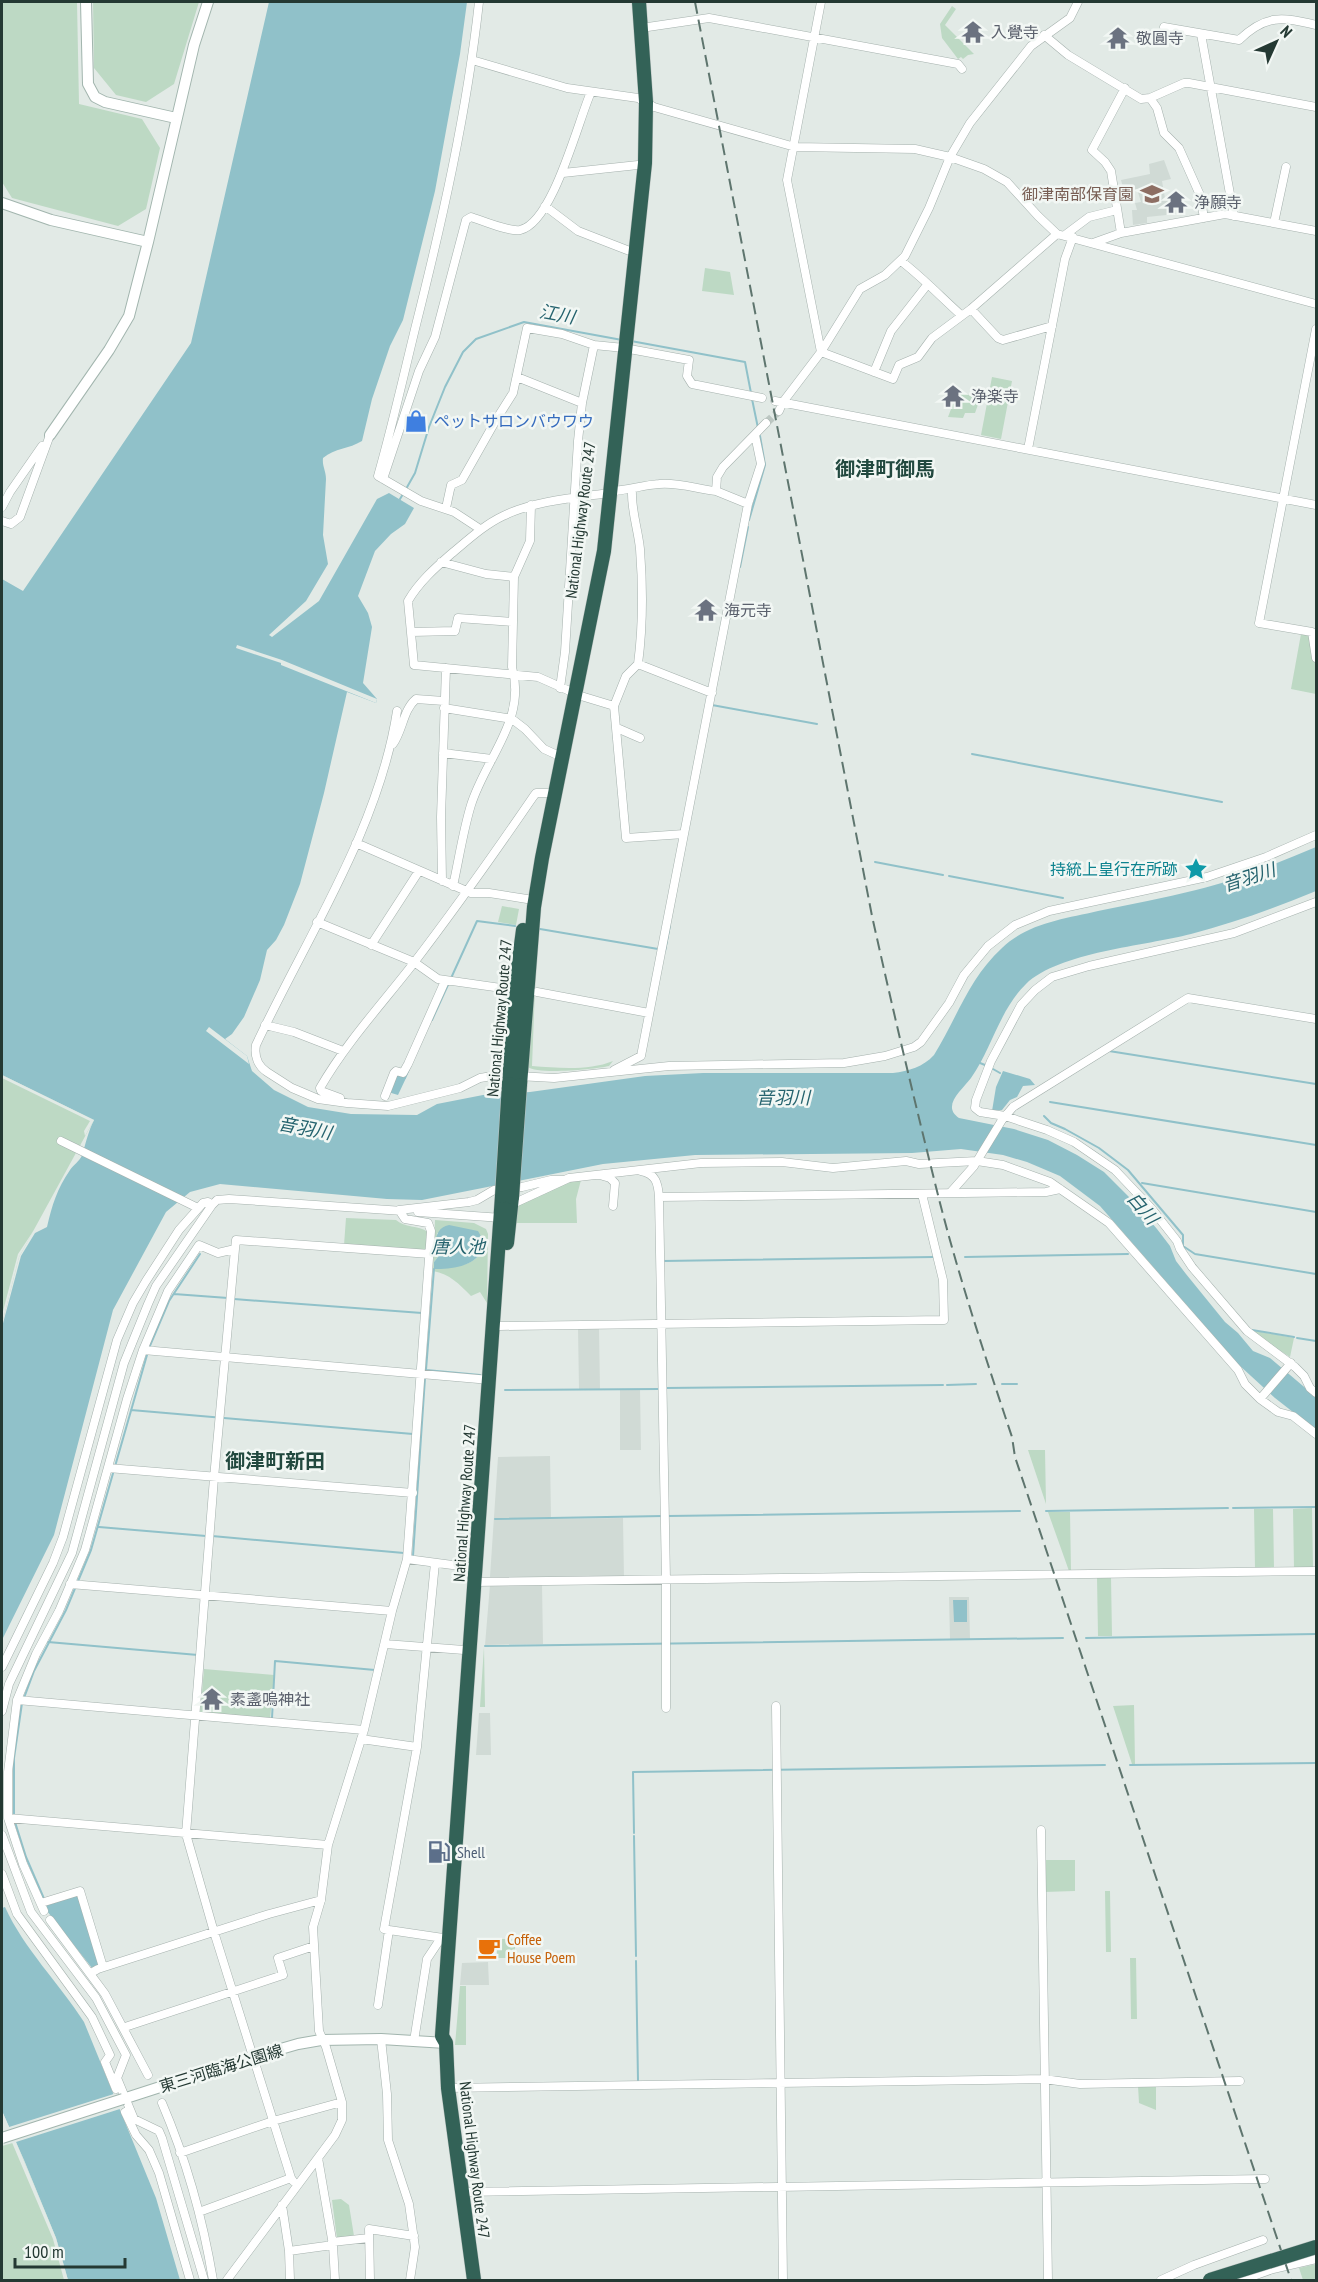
<svg xmlns="http://www.w3.org/2000/svg" width="1318" height="2282" font-family="'PT Sans Narrow','Noto Sans JP',sans-serif">
<rect width="100%" height="100%" fill="#e2eae6"/>
<path fill="#d0dad5" d="M1164,160L1171,179L1162,181L1165,198H1168L1171,205L1175,207L1176,214L1147,217V223L1133,225L1132,210H1137L1135,203L1141,202L1137,189L1124,191L1121,180L1150,174L1149,164Z
M599,1327L600,1389H579L578,1328Z
M620,1390H640L641,1450H620Z
M550,1456L551,1519L623,1518L624,1578L492,1580L490,1577L498,1457Z
M542,1584L543,1644L485,1645L490,1585Z
M949,1597H969L970,1639H950Z
M479,1713H490L491,1755H476Z
M488,1962L489,1985H460L462,1963Z"/>
<path fill="#bdd9c4" fill-rule="evenodd" d="M2,2H77L79,104L142,119L160,148L146,209L118,226L12,198L2,182Z
M93,2H199L174,84L146,102L116,95L94,68Z
M952,6L956,9L945,25L974,54L968,55L963,59L961,57L958,59L942,38L940,24Z
M705,268L730,272L734,295L702,291Z
M992,377L1012,381L1001,439L981,435Z
M958,391L980,399L975,413H965L963,418L948,417Z
M1301,634L1310,636L1311,639L1316,670V694L1291,689Z
M502,906L519,909L516,925L498,922Z
M537,937L532,1066C558,1068 589,1071 613,1061L609,1066C597,1069 537,1075 528,1067Z
M506,992L509,993L502,1066L500,1068L499,1064Z
M2,1075L94,1120L19,1257L2,1324Z
M581,1180L576,1199L577,1223H516L518,1204L571,1181Z
M346,1218L396,1220C405,1228 418,1225 428,1232L426,1251L344,1245Z
M435,1220L474,1223L486,1229L488,1234L487,1303L480,1292L471,1296C459,1284 450,1274 433,1271ZM437,1233L483,1250C472,1268 453,1268 434,1262L438,1257Z
M1194,1263L1251,1330L1294,1338L1290,1357L1248,1330Z
M1028,1450H1045L1046,1504Z
M1312,1508L1313,1567L1294,1568L1293,1509Z
M1254,1509H1273L1274,1568H1255Z
M1048,1512H1070L1071,1571H1069Z
M1097,1577H1111L1112,1636H1098Z
M484,1647L485,1707H480Z
M204,1669L274,1675L270,1720L200,1714Z
M1134,1705L1135,1764H1132L1113,1706Z
M1043,1860H1075V1891L1044,1892Z
M1105,1891H1110L1111,1952H1106Z
M497,1939H515V1958H497Z
M1130,1958H1136L1137,2019H1131Z
M460,1986H466V2045H455Z
M1138,2086H1156V2110L1139,2103Z
M16,2142L56,2238L68,2280H2V2146Z
M341,2199L349,2205L354,2236L337,2239L332,2200Z
M1316,2264V2280H1303L1299,2268Z"/>
<path fill="#90c1c9" d="M269,2H467L460,54L435,191L403,320L390,346L372,399L362,441C349,449 335,448 323,458C322,466 326,471 326,479L323,535L328,564L306,601L269,635L272,637L319,601L377,499L389,493L414,508L405,524L391,534L375,551L358,596L368,613L372,627L363,683L377,699L376,703L347,692L324,793L300,884L284,925L276,940L267,950L260,980L244,1017L232,1034L225,1039L247,1056L252,1071L274,1090L308,1107L351,1114L417,1115L437,1104L483,1095L530,1092L645,1076L703,1073H893C909,1071 923,1067 934,1055C957,1018 969,978 1002,948C1028,923 1064,919 1098,911C1131,904 1164,898 1196,890C1238,880 1277,863 1316,847V891C1275,908 1234,923 1191,934C1145,946 1059,952 1026,984C1000,1009 992,1048 971,1078C962,1090 941,1106 959,1118L1014,1129L1048,1140L1077,1155L1104,1172L1135,1203L1157,1229L1170,1246L1176,1261L1186,1274L1225,1322L1238,1333L1253,1351L1270,1358L1316,1397V1430L1275,1398L1239,1365L1100,1206L1060,1176L1027,1162L1003,1155L961,1149L912,1153L695,1155L603,1164L422,1200L387,1199L220,1184L190,1192L166,1212L113,1310L54,1535L2,1640V1327L21,1256L35,1233L47,1227C52,1205 57,1189 70,1170C73,1165 80,1161 82,1155C86,1143 88,1132 94,1120L2,1075V579L23,591L191,343Z
M1003,1071L1030,1079L1035,1085L1023,1086L1017,1097L1010,1100L1002,1110L992,1111L996,1087Z
M396,1075L406,1078L398,1095L388,1092Z
M449,1225L478,1231L482,1238L483,1250C473,1267 452,1269 434,1269V1262L438,1257C434,1244 434,1228 449,1225Z
M953,1600H967V1622H954Z
M78,1895L100,1965L92,1968L47,1911L46,1905Z
M5,1907C24,1949 59,1983 84,2022L156,2198L180,2280H68L56,2238L24,2160L2,2111V1908Z"/>
<path fill="#e2eae6" d="M237,645L282,660L377,699L376,703L281,665V663L236,648Z
M209,1027L247,1056L249,1064L206,1031Z
M2,1075L94,1120L85,1136L84,1131L90,1121L2,1078Z
M34,1230L19,1257L2,1324V1315L18,1254Z
M117,2093L123,2108L16,2142L56,2238L68,2280H64L53,2239L2,2119V2111L9,2127Z"/>
<g fill="none" stroke-linecap="round" stroke-linejoin="round">
<path stroke="#90c1c9" stroke-width="2" d="M631,341L745,362L751,393
M752,399L758,428
M406,489L415,473L429,427L445,387L463,352L476,339L524,322L622,340
M400,499L403,494
M749,520L765,465L760,436
M740,567L748,527
M712,705L817,724
M972,754L1222,802
M875,862L943,875
M949,876L1063,898
M540,929L658,949
M665,951L670,925
M432,1020L477,921L515,926
M1109,1051L1316,1084
M980,1063L985,1065
M993,1069L1000,1073
M405,1078L409,1069
M1050,1102L1316,1145
M1044,1116L1051,1123L1065,1129L1099,1148L1128,1170L1183,1235V1246L1195,1254L1316,1274
M1142,1183L1316,1212
M965,1257L1128,1254
M663,1261L933,1257
M434,1269L426,1370L480,1375
M174,1294L228,1298
M234,1299L422,1313
M1252,1330L1294,1337
M1297,1338L1316,1341
M1002,1384H1017
M947,1385L976,1384
M665,1388L943,1385
M505,1390L659,1389
M131,1410L413,1434
M1233,1508L1316,1507
M1046,1511L1228,1508
M668,1516L1020,1511
M495,1519L663,1516
M99,1527L206,1536
M212,1536L404,1553
M413,1556L425,1378
M1086,1638L1316,1634
M48,1642L198,1655
M485,1646L1063,1638
M24,1698L34,1671L66,1610L91,1550L149,1348L169,1301L200,1254
M272,1718L275,1661L375,1670
M1130,1765L1316,1763
M14,1816V1758L22,1703
M15,1822L26,1857L45,1901
M634,1833L633,1772L1105,1765
M634,1836L636,1956
M636,1961L638,2080"/>
<path stroke="#bcc7c2" stroke-width="8" stroke-dasharray="8 4" stroke-linecap="butt" d="M766,423L779,411"/>
<g stroke="#a5b1ad" stroke-width="9">
<path id="street" d="M479,2C467,112 442,222 415,329C403,378 392,427 378,476L421,501L454,512L480,529
M821,2L787,180L821,352
M1164,27L1239,40C1266,14 1282,17 1316,25
M641,28L709,18L958,64L962,69
M1201,34L1234,216
M1044,35L1068,55L1141,99L1150,98L1184,83H1189L1316,107
M472,60L567,88L638,98L654,107L795,147L915,149L950,157L984,169L1007,182L1038,216L1057,234L1316,304
M1150,98L1157,108L1164,133L1179,148L1200,195L1204,218
M563,173L638,165
M545,206L578,231L627,250
M1274,223L1286,167
M1121,233L1111,171L1105,162L1092,150L1125,88
M1065,235L1089,217L1117,210
M1093,243L1121,233L1225,214L1316,231
M901,261C922,277 941,297 961,315
M971,309L998,338L1003,340L1052,326
M1316,329L1259,623L1312,632L1316,658
M821,352L893,379L899,365L918,357L932,338L971,309L1057,234
M874,372L891,331L927,285
M517,377L582,403
M775,401L1316,505
M779,411L783,402L821,352L860,289L885,275L905,256L929,208L950,157L970,123L1031,46L1070,18L1078,2
M1028,449L1065,259L1073,237
M383,479L419,371L435,337L466,220L471,217C483,221 509,232 520,230C553,223 578,121 591,92
M610,491C627,491 642,485 659,484C678,482 697,489 716,491L717,477L723,467L766,423
M716,491L748,504
M602,494C571,498 531,502 503,516C484,525 468,540 451,554C435,568 419,582 408,601L414,665L538,677L581,696L614,706L626,676L638,664C643,626 643,588 640,549C638,529 631,510 632,490
M2,507L10,492L42,446
M446,508L451,485L462,480L496,420L513,393L527,328L562,334L594,345L624,348L689,360L687,376L692,384L762,398
M2,521L11,524L20,517L50,435
M441,562L486,574L514,577
M412,632L455,631L458,618L512,622
M638,664L712,693
M560,688L565,652L578,441L582,403L594,345
M614,706L626,838L684,834
M444,708L512,719L525,729L544,749L555,754
M397,711C379,829 306,938 256,1045C254,1056 258,1066 267,1072L292,1088L318,1099L347,1103L388,1106L460,1088L480,1078L498,1075L554,1078L669,1066L844,1063L885,1056L914,1047L921,1042L949,1003L964,975L988,946L1015,925L1049,911L1207,877L1266,857L1316,835
M617,728L640,738
M393,744C403,730 403,710 416,699L444,701
M443,753L492,759
M356,843L471,893H489L527,899
M442,881L441,817L446,668
M453,886C459,859 463,831 471,805C486,757 527,720 512,667L514,577L530,541L531,505
M1316,902L1234,933L1089,966L1052,977L1035,990L1021,1005L991,1061L976,1100L975,1108L980,1112L1005,1116L1047,1130L1074,1142L1115,1170L1151,1208L1177,1241L1180,1249L1192,1267L1247,1331L1295,1367L1304,1376L1310,1388L1316,1393
M317,922L414,962L438,979L515,990
M371,945L419,871
M537,992L649,1013
M265,1025L294,1032L343,1051
M614,1070L641,1056L748,504L761,464L755,435
M385,1096L394,1073L396,1071L403,1073L408,1064L445,981
M340,1098L321,1091L320,1088C346,1043 381,1005 413,964C455,909 494,854 533,797L536,793H547
M61,1141L198,1208
M641,1171C656,1174 658,1183 659,1197L666,1580V1708
M603,1176L610,1178L615,1183L613,1206
M950,1193L974,1166L1002,1120L1013,1107L1188,998L1316,1019
M659,1197L1046,1192L1060,1189
M511,1202H517L569,1178L701,1163L782,1162L833,1168L906,1161L919,1164L977,1161L1003,1165L1050,1182L1109,1223L1238,1370L1245,1384L1260,1399L1278,1412L1293,1416L1316,1434
M418,1212L502,1218
M235,1249L214,1478L186,1834L214,1932L291,2178
M500,1326L944,1320L943,1280L922,1194
M143,1350L490,1380
M1260,1399L1291,1363
M108,1468L413,1493
M407,1559L475,1568
M475,1582L1316,1571
M70,1584L392,1611
M385,1644L464,1650
M2,1667L53,1563L63,1537L117,1340L133,1303L146,1281L179,1230L203,1203L208,1202L212,1205
M17,1700L364,1730
M776,1706L783,2280
M2,1711L9,1684L72,1553L124,1363L148,1304L156,1286L212,1205L217,1200L229,1199L403,1211
M361,1739L417,1747
M8,1818L328,1845
M1041,1830L1048,2280
M2,1835L31,1912L96,1998L126,2055L117,2078L134,2119L159,2131L162,2138L204,2280
M2,1874L17,1914L92,2017L110,2055L105,2062L116,2089
M41,1903L80,1891L103,1967
M44,1911L23,1864L8,1818V1772L17,1700L36,1654L59,1611L85,1550L127,1399L143,1350L168,1291L199,1245L218,1253L235,1249L236,1240L430,1254
M50,1920L105,1994L148,2075
M389,1930L443,1938
M91,1973L98,1969L269,1914L321,1900
M378,2005L389,1930L384,1929L417,1747L435,1563
M125,2027L283,1975L278,1958L314,1946
M381,2039L387,2094L388,2140L409,2204L415,2247L410,2280
M414,2041L427,1959L441,1938
M448,2088L1044,2079L1080,2084L1240,2081
M162,2103C186,2159 203,2220 213,2280
M125,2112L136,2135L149,2150L159,2173L190,2280
M180,2153L273,2121L342,2102
M318,2158L333,2245L335,2280
M462,2192L1265,2179
M282,2205L289,2251L290,2280
M199,2212L291,2178L293,2181
M332,2242L369,2238
M289,2251L333,2245
M227,2280L335,2135L342,2120V2102L326,2047L319,2031L313,1927L321,1900L328,1845L364,1730L392,1611L407,1559L431,1231L428,1223L405,1219L399,1210L469,1202L477,1200L494,1190L522,1187L551,1180H563
M370,2280L369,2229L414,2236
M1161,2280L1194,2265L1263,2240
M1242,2280L1273,2269L1316,2259"/>
</g>
<g stroke="#a2b5ae" stroke-width="12">
<path id="secondary" d="M86,2L88,84L95,97L105,102L176,118
M2,203L51,220L148,242L129,316L109,350L50,435
M148,242L194,45L208,2
M123,2099L253,2057L298,2044L321,2040L381,2039L446,2043"/>
</g>
<g stroke="#bdc4c2" stroke-width="15">
<path id="highway" d="M509,1084L515,990L523,930
M520,1085L534,907L542,858L604,551L645,163L646,102L639,2
M507,1243L512,1197
M474,2280L448,2088L446,2043L442,2036L502,1196"/>
</g>
<use href="#street" stroke="#fff" stroke-width="8"/>
<use href="#secondary" stroke="#fff" stroke-width="10"/>
<use href="#highway" stroke="#336257" stroke-width="14"/>
<path stroke="#5e756e" stroke-width="2" stroke-dasharray="12 6" stroke-linecap="butt" d="M695,2L872,916C892,1006 913,1095 935,1183C956,1269 984,1353 1012,1437L1015,1457L1291,2280"/>
<g stroke="#a2b5ae" stroke-width="12" stroke-linecap="butt">
<path id="secondary-bridge" d="M2,2138L123,2099"/>
</g>
<g stroke="#bdc4c2" stroke-width="15" stroke-linecap="butt">
<path id="highway-bridge" d="M502,1196L509,1084
M512,1197L520,1085
M1210,2280L1316,2247"/>
</g>
<use href="#secondary-bridge" stroke="#fff" stroke-width="10"/>
<use href="#highway-bridge" stroke="#336257" stroke-width="14"/>
</g>
<defs>
<g id="temple-bare" transform="scale(1.8)"><path d="M0-6L5-2H3V0L6.5 2.5H4V6H1.5V3h-3V6H-4V2.5H-6.5L-3 0V-2H-5Z" fill="#6b7280" stroke="#f2f7f4" stroke-width="2.5" paint-order="stroke"/></g>
<g id="school-bare" transform="scale(1.8)"><path d="M0-5L7-2L0 1L-7-2ZM-4 1L0 2.5L4 1V4Q0 6-4 4Z" fill="#8d6e63" stroke="#f2f7f4" stroke-width="2.5" paint-order="stroke"/></g>
<g id="shop-bare" transform="scale(1.8)"><path d="M-5-2.5h2.3a2.7 3.5 0 0 1 5.4 0H5L5.5 6h-11ZM-1.5-2.5h3a1.5 2.3 0 0 0-3 0Z" fill="#3f7fe0" stroke="#f2f7f4" stroke-width="2.5" paint-order="stroke"/></g>
<g id="sight-bare" transform="scale(1.8)"><path d="M0-6L1.8-2.2L6-1.7L2.9 1.2L3.7 5.4L0 3.3L-3.7 5.4L-2.9 1.2L-6-1.7L-1.8-2.2Z" fill="#0f9aa8" stroke="#f2f7f4" stroke-width="2.5" paint-order="stroke"/></g>
<g id="fuel-bare" transform="scale(1.8)"><path d="M-5.5-6h7V0h2V4h1.3V-2.5L3-4.5l.8-.8L6-3V5H2.5V1h-1V6h-7ZM-4.2-4.7v3.2H.2V-4.7Z" fill="#5c6f8a" stroke="#f2f7f4" stroke-width="2.5" paint-order="stroke"/></g>
<g id="cafe-bare" transform="scale(1.8)"><path d="M-5.5-4.5H6V0H3Q3 3.5 0 3.5H-2.5Q-5.5 3.5-5.5 0ZM3-3.2v2h1.7v-2ZM-6 4.5H4V6H-6Z" fill="#e8710a" stroke="#f2f7f4" stroke-width="2.5" paint-order="stroke"/></g>
</defs>
<g fill-rule="evenodd">
<use href="#temple-bare" x="973" y="32"/>
<use href="#temple-bare" x="1118" y="38"/>
<use href="#school-bare" x="1152" y="194"/>
<use href="#temple-bare" x="1176" y="202"/>
<use href="#temple-bare" x="953" y="396"/>
<use href="#shop-bare" x="416" y="421"/>
<use href="#temple-bare" x="706" y="610"/>
<use href="#sight-bare" x="1196" y="869"/>
<use href="#temple-bare" x="212" y="1699"/>
<use href="#fuel-bare" x="439" y="1852"/>
<use href="#cafe-bare" x="489" y="1948"/>
</g>
<g text-anchor="middle" dominant-baseline="central" stroke-width="5" stroke-linejoin="round" paint-order="stroke">
<g font-size="16" fill="#5b616d" stroke="#f2f7f4" text-anchor="start">
<text x="991" y="32">入覺寺</text>
<text x="1136" y="38">敬圓寺</text>
<text x="1194" y="202">浄願寺</text>
<text x="971" y="396">浄楽寺</text>
<text x="724" y="610">海元寺</text>
<text x="230" y="1699">素盞嗚神社</text>
</g>
<g font-size="16" fill="#785e54" stroke="#f2f7f4" text-anchor="end">
<text x="1134" y="194">御津南部保育園</text>
</g>
<g font-size="16" fill="#366cbe" stroke="#f2f7f4" text-anchor="start">
<text x="434" y="421">ペットサロンバウワウ</text>
</g>
<g font-size="16" fill="#243933" stroke="#f2f7f4">
<text transform="translate(580 520) rotate(-83)">National Highway Route 247</text>
<text transform="translate(499 1018) rotate(-85)">National Highway Route 247</text>
<text transform="translate(464 1503) rotate(-86)">National Highway Route 247</text>
<text transform="translate(221 2068) rotate(-17)">東三河臨海公園線</text>
<text transform="translate(475 2160) rotate(83)">National Highway Route 247</text>
</g>
<g font-size="16" fill="#0d838f" stroke="#f2f7f4" text-anchor="end">
<text x="1178" y="869">持統上皇行在所跡</text>
</g>
<g font-size="16" fill="#4e5e75" stroke="#f2f7f4" text-anchor="start">
<text x="457" y="1852">Shell</text>
</g>
<g font-size="16" fill="#c56008" stroke="#f2f7f4" text-anchor="start">
<text x="507" y="1939">Coffee<tspan x="507" dy="18">House Poem</tspan></text>
</g>
<g font-size="18" font-style="italic" fill="#25636e" stroke="#f2f7f4">
<text transform="translate(557 314) rotate(10)">江川</text>
<text transform="translate(1249 877) rotate(-18)">音羽川</text>
<text x="783" y="1097">音羽川</text>
<text transform="translate(305 1128) rotate(11)">音羽川</text>
<text transform="translate(1143 1208) rotate(49)">白川</text>
<text x="458" y="1246">唐人池</text>
</g>
<g font-size="20" font-weight="bold" fill="#22493f" stroke="#f2f7f4">
<text x="885" y="469">御津町御馬</text>
<text x="275" y="1461">御津町新田</text>
</g>
</g>
<rect width="1318" height="2282" fill="none" stroke="#243933" stroke-width="6"/>
<g transform="translate(1276 42) rotate(45)" stroke="#f2f7f4" stroke-width="4.5" paint-order="stroke">
<path d="M0-4.5L10 22L0 15L-10 22Z" fill="#243933"/>
<text y="-9" font-size="16" font-weight="bold" text-anchor="middle" fill="#243933">N</text>
</g>
<path d="M15 2258v9h110v-9" fill="none" stroke="#243933" stroke-width="3"/>
<text x="24" y="2258" font-size="18" fill="#243933" stroke="#f2f7f4" stroke-width="4.5" paint-order="stroke">100 m</text>
</svg>
